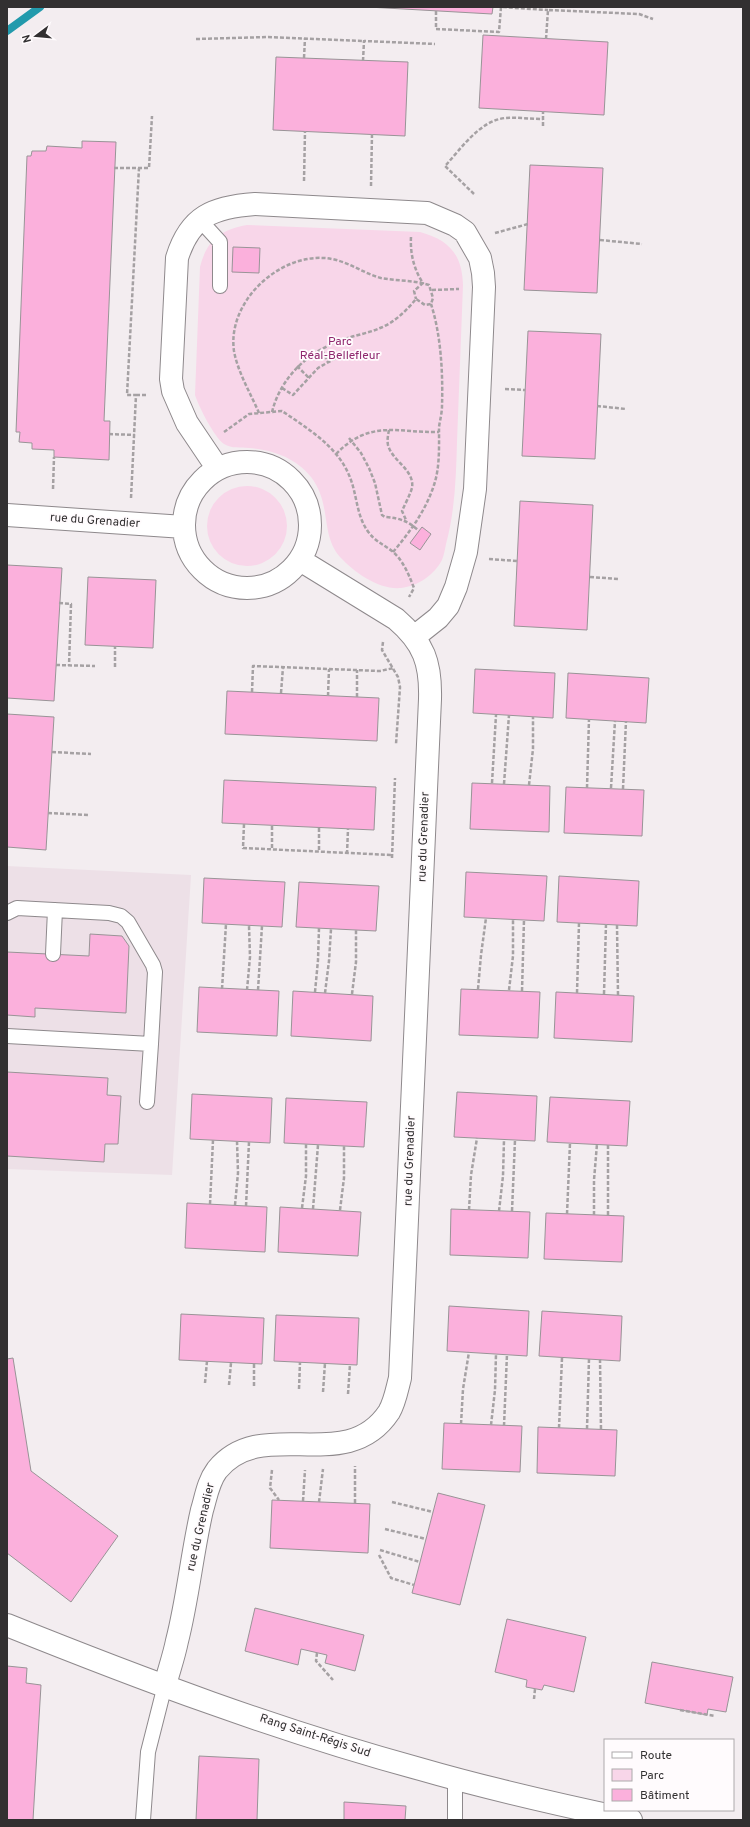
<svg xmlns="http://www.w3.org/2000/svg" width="750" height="1827" font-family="Overpass,sans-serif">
<rect width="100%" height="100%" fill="#f3edf0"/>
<path fill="#ede0e7" d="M7,866L191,875L172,1175L7,1169Z"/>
<path fill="#f8d6e9" d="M247,225L420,232C449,240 462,254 463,285C461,337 459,390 457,442C456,477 455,511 446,544C445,549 444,555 442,560C434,575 418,586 401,588C379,590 355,573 340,557C320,534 332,504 311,477C296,458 273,450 249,448C240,447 232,449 224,444C214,437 199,407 195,395L200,267C207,240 220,230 247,225Z
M207 526a40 40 0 1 1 80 0a40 40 0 1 1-80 0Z"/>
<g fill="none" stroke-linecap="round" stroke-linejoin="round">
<path stroke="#229aac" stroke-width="8" d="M7,31L40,7"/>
</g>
<path fill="#fbb0dc" stroke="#999497" d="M368,7H493L492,14Z
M483,35L608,42L604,115L479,108Z
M276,57L408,62L405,136L273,130Z
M82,141L116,142L104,421H110L109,460L54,457V450L32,449V443L19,442L20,432H16L27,156H31L32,151H46L47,146L82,148Z
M530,165L603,168L597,293L524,290Z
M233,247L260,248L259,273L232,272Z
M528,331L601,334L595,459L522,456Z
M520,501L593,505L587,630L514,626Z
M422,527L431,534L420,550L410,543Z
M7,565L62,568L54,701L7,698Z
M88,577L156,580L153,648L85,645Z
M475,669L555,673L553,718L473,713Z
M568,673L649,678L646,723L566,718Z
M227,691L379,698L377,741L225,734Z
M7,714L54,717L46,850L7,847Z
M224,780L376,787L374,830L222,823Z
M472,783L550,786L549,832L470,829Z
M566,787L644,790L642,836L564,833Z
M466,872L547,876L544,921L464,917Z
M559,876L639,881L637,926L557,922Z
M204,878L285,882L282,927L202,923Z
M299,882L379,886L376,931L296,927Z
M90,934L122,936L129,946L126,1013L35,1008V1017L7,1015V952L89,956Z
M199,987L279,991L277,1036L197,1032Z
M461,989L540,992L538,1038L459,1035Z
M293,991L373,996L371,1041L291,1036Z
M556,992L634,996L632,1042L554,1038Z
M7,1072L108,1078L107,1095L121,1096L118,1144H105L104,1162L7,1156Z
M457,1092L537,1096L535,1141L454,1137Z
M192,1094L272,1098L270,1143L190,1139Z
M550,1097L630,1101L627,1146L547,1142Z
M286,1098L367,1102L364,1147L284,1143Z
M187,1203L267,1207L265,1252L185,1248Z
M280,1207L361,1212L358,1256L278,1252Z
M451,1209L530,1212L528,1258L450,1255Z
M546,1213L624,1216L622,1262L544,1259Z
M449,1306L529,1311L527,1356L447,1351Z
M542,1311L622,1316L620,1361L539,1356Z
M181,1314L264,1318L262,1364L179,1360Z
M276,1315L359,1318L357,1365L274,1361Z
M13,1358L31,1471L118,1536L71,1602L7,1553V1359Z
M444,1423L522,1426L520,1472L442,1469Z
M538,1427L617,1430L615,1476L537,1473Z
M438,1493L485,1505L460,1605L412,1593Z
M272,1500L370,1504L368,1553L270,1548Z
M255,1608L364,1635L355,1671L325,1663L327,1655L301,1649L298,1665L245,1651Z
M507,1619L586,1637L574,1692L544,1685L542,1690L526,1687L527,1680L495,1672Z
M652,1662L733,1677L726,1712L708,1709L707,1715L645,1703Z
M7,1666L27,1668L26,1683L41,1685L33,1820H7Z
M199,1756L259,1759L257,1820H196Z
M344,1802L406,1806L405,1820H344Z"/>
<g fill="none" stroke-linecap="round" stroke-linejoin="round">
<g stroke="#8e898c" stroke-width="16">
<path id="service" d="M199,219L220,242V286
M7,913L17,908L109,913L121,916L128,922L153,965L155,972L151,1044L7,1036
M53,954L55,910
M147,1102L151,1044
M455,1779V1820
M143,1820L148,1752L165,1685"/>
</g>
<g stroke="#8e898c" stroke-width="24">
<path id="minor" d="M184 525a63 63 0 1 1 126 0a63 63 0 1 1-126 0Z
M218,469L187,423L173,391L171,379L177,258C190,216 213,207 255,204L427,213L455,225L465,232L480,258L483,273L484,287L475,489L466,552L456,587L448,606L438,618L414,637
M7,515L184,527
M165,1685C169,1670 174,1656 177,1641C188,1598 192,1553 202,1510C206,1497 208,1482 217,1470C262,1414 346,1477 389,1412C395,1402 397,1389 400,1378L430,699C431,663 424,643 396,619L300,560"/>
</g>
<g stroke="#8e898c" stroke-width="24">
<path id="tertiary" d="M7,1625C141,1679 280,1731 420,1769C489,1789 560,1805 631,1820"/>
</g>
<path stroke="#a5a1a3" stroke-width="2.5" stroke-dasharray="4 2" stroke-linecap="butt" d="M436,11V29L499,32L501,7L548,10
M196,39L268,37L364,41
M546,39L548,10L639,14L653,19
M304,58L305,38
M363,61L364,41L435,44
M543,126V111
M114,168H149L152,116
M304,181L305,131
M371,186L372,134
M474,194L445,166C461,149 479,121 505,118C517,117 530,119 543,119
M495,233L528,224
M411,237C410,253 414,270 423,283L414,291L416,299
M600,240L642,244
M432,290L459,289
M322,350L328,362
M297,366L309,378
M282,388L293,395L318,368L343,354
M505,389L525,390
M136,395H148
M597,406L626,409
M259,413C251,394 238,373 234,351C227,303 277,255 324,258C345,259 362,273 381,278C397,281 414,280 429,285L433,298L431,304L425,305L416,299C407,310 394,323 380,328C369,333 356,335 345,339C310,350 281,376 272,412
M389,430C388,435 387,440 388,445C392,461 415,470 412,488C410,495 405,504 402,511L406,520
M224,432L249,414L282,411C307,428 337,446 349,475C357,493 356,514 367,530C374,541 383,544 392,551C403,560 409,575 414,588L409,597
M109,434L135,435
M349,438L361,453L369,468L375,483L382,515L385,517C400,518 408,521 419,531
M336,454C370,419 397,433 439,432
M53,489L54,457
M131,498L136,395H127L139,168
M393,552C410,532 426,510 434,485C440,467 439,446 439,427C440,420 442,413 442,406C443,373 441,335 431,304
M489,559L517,561
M590,577L619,579
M59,603L71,604L69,666
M383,642L382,650L398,677L400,687L396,744
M56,665L95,666
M115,667V646
M252,692L253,666L380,671L394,668
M281,693L283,667
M328,696L329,669
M357,697V670
M52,752L91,754
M492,783L496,715
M504,784L509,715
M529,785L533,749V717
M587,788L589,719
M611,788L615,721
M623,789L626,721
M48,813L89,815
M244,824L243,848L392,855
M272,826V850
M319,828V852
M347,854L348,829
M392,858L395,778
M617,925L618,995
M222,989L226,924
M478,989L481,955L486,918
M247,990L250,957L249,926
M258,990L262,926
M509,990L513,956V919
M522,991L524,920
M315,992L318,960L319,928
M325,993L329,961L331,929
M577,993L579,923
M352,994L356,962V930
M604,994L606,924
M608,1145V1215
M210,1204L213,1140
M235,1205L238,1173L237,1141
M246,1206L249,1142
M302,1208L306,1176V1144
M313,1209L318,1145
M340,1210L344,1178V1146
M469,1210L471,1175L477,1138
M499,1211L503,1176L504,1140
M512,1211L515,1140
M567,1214L570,1143
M594,1215V1180L597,1144
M600,1359L601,1430
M254,1364V1386
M205,1383L207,1361
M229,1385L231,1363
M299,1389L300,1362
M323,1392L325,1363
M348,1394L350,1364
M461,1424L463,1389L469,1352
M491,1425L495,1390L496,1354
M504,1426L507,1354
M559,1428L562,1358
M587,1429L589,1359
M272,1470L270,1488L279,1500
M303,1501L305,1470
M319,1502L323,1469
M392,1502L433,1512
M355,1503V1466
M385,1529L426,1539
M380,1550L420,1562
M379,1555L391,1578L414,1585
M317,1653L316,1661L333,1680
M534,1699L535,1689
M680,1710L715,1716"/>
<use href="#service" stroke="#fff" stroke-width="14"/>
<use href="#minor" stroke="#fff" stroke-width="22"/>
<use href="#tertiary" stroke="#fff" stroke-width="22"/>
</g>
<g text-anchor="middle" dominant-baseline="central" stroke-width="3.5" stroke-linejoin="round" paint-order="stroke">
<g font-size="12" fill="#8f276e" stroke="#fffbfd">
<text x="340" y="342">Parc<tspan x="340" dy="14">Réal-Bellefleur</tspan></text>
</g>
<g font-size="12" fill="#323031" stroke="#fffbfd">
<text transform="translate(95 521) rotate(4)">rue du Grenadier</text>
<text transform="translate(424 837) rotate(-88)">rue du Grenadier</text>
<text transform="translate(410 1161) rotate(-88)">rue du Grenadier</text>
<text transform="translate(201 1527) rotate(-77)">rue du Grenadier</text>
<text transform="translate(315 1736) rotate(18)">Rang Saint-Régis Sud</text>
</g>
</g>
<rect width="750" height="1827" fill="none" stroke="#323031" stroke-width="16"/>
<rect x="604" y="1739" width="130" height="72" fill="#fffbfd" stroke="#adaaab"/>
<rect x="612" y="1752" width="20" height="6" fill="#ffffff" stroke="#adaaab"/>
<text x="640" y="1759" font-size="12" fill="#323031">Route</text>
<rect x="612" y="1769" width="20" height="12" fill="#f8d6e9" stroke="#adaaab"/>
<text x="640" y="1779" font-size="12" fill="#323031">Parc</text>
<rect x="612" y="1789" width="20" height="12" fill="#fbb0dc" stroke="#adaaab"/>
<text x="640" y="1799" font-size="12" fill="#323031">Bâtiment</text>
<g transform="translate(36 36) rotate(254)" stroke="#fffbfd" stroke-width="3" paint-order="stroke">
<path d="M0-3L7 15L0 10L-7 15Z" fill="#323031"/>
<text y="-6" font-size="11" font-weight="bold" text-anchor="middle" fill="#323031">N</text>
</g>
</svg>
